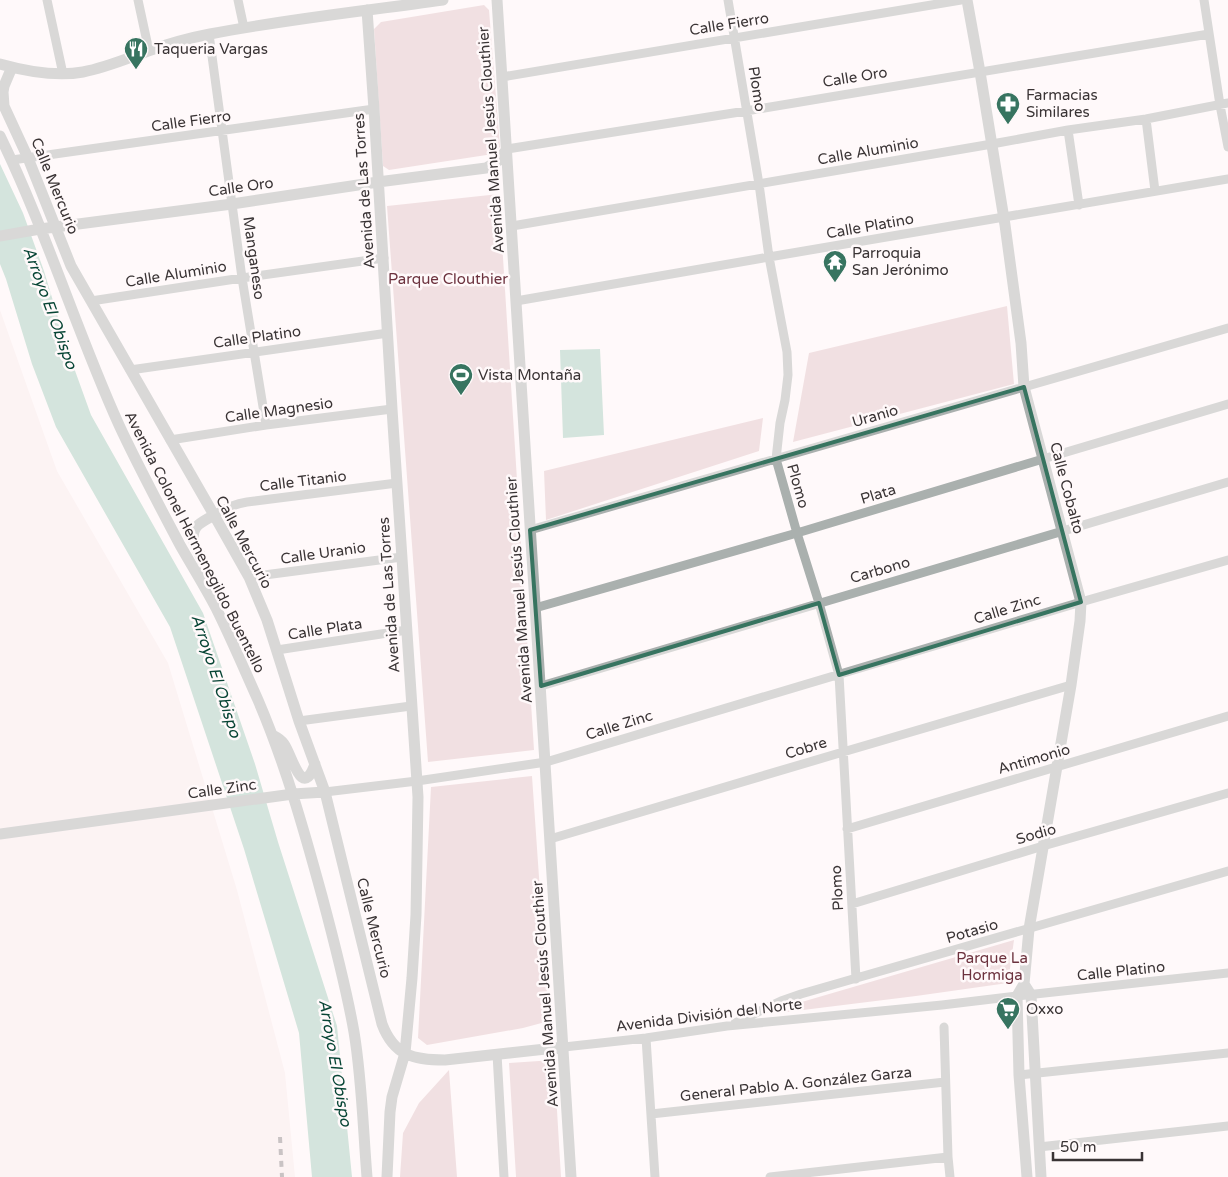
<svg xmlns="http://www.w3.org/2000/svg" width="1228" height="1177" font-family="'Varela Round',sans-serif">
<rect width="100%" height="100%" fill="#fff9fa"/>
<path fill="#f9eaec" d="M0,310L57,471L168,663L237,890L285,1073L295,1177H0Z"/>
<path fill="#e1c2c6" d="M484,5L489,10L500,147L493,154L389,170L383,166L374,29L381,22Z
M499,194L534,750L428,762L387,206Z
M1007,306L1014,384L793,442L809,353Z
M763,418L759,451L546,520L544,471Z
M532,776L549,1021L523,1028L427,1045L418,1038L431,787Z
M1014,940L1008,983L916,996L787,1012L788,1006Z
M554,1060L561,1177H516L509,1063Z
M449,1070L457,1177H400L403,1133L419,1103Z"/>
<path fill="#9fcbba" d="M0,164L23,213L44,271L69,354L91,415L203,613L255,764L278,842L337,1026L352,1177H312L299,1033L244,849L170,627L56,427L32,364L6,279L0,264Z
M600,349L604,435L563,438L560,350Z"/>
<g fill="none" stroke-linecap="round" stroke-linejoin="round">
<path stroke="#aab0ae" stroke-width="9" d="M47,0L63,74
M138,0L149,51
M238,0L244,28
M728,0L759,184L769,257L787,352L788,375L785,400L780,423L776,459L797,533L819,603L839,675L856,979
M1204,0L1220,105L1228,147
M209,34L242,278L266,425
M502,77L961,0
M1146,119L1155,191
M1068,130L1079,205
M507,149L746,111L1209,34
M12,160L374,109
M512,226L992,144L1068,130L1146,119L1228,103
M91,301L242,278L384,258
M516,301L769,257L1228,179
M130,370L388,333
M170,440L266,425L392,409
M214,515C225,508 235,504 247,502L397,483
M530,530L1228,328
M249,577L402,557
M535,608L797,533L1043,459L1228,404
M277,650L407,630
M541,686L1228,482
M299,721L411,706
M325,792L417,781L546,762L1081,602L1228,560
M847,829L1228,716
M550,839L843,752L1071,685
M852,904L1043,846L1228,793
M735,1023L781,1001L801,994L1228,871
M944,1027L948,1157L950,1177
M646,1038L655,1177
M564,1047L646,1038L727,1026L942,1005L1017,996L1228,973
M497,1054L504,1177
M1019,1075L1228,1053
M651,1114L945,1082
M1039,1147L1228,1126
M770,1177L948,1157"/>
<path stroke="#aab0ae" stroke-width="11" d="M497,0L571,1177
M967,0L980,72L1005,225L1021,343L1024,387L1081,602L1080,621L1071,685L1029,929L1024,984L1017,996L1019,1075L1027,1177
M367,10L374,109L392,409L418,797L416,915L412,978L405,1053L392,1097L390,1112L387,1177
M0,64C25,71 56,77 83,72C105,68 126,59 148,51C168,44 189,38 210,34C287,19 365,11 443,0
M12,67L4,86L3,92L4,106L28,158L71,266L214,515L249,577L267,620L299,721L325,792L382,1024C394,1056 414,1060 445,1060L564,1047
M0,136C46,230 76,330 119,425C138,466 159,505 180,545C192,566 205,587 216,608C231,638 244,669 258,700C285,763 304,830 322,896C334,941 346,986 354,1032C362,1080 363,1129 367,1177
M0,236L40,229L232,204L378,182L486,168L498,161L507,149
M214,599L210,577L194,542C190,525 203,522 214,515
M274,736C278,738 281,740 284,744C292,755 302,801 315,764
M0,834L293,794L325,792
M1024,984L1031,995L1041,1177"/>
<path stroke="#888283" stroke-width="4" stroke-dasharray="6 6" stroke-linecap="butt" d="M280,1137L282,1177"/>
</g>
<path d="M0 0H1228V1177H0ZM1024,387L1081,602L839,675L819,603L541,686L530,530Z" fill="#fff9fa" fill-opacity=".55" fill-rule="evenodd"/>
<path fill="none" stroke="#377460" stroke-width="4" stroke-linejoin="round" d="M1024,387L1081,602L839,675L819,603L541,686L530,530Z"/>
<defs>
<g id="restaurant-pin" transform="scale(1.25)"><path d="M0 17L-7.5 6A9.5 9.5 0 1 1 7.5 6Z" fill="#377460" stroke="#fff9fa"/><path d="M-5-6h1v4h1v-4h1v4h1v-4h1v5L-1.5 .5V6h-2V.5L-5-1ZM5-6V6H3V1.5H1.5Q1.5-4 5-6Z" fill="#fff"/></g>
<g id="pharmacy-pin" transform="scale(1.25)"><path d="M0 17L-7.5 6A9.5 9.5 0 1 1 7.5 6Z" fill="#377460" stroke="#fff9fa"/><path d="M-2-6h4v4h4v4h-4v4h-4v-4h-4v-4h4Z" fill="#fff"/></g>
<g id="temple-pin" transform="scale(1.25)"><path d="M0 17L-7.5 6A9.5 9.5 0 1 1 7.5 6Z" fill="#377460" stroke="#fff9fa"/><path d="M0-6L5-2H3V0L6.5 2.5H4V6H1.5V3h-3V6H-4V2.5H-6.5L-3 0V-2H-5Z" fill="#fff"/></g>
<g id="stadium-pin" transform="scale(1.25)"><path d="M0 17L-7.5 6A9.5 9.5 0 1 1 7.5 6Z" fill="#377460" stroke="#fff9fa"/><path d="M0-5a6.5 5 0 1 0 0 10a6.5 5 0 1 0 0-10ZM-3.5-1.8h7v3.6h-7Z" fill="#fff"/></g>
<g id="supermarket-pin" transform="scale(1.25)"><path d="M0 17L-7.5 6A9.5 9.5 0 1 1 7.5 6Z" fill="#377460" stroke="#fff9fa"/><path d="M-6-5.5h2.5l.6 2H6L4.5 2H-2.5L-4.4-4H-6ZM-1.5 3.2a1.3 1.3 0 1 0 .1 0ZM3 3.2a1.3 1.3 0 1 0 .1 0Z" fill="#fff"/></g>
</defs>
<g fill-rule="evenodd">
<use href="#restaurant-pin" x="136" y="49"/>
<use href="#pharmacy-pin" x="1008" y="104"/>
<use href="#temple-pin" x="835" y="262"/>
<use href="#stadium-pin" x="461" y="375"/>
<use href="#supermarket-pin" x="1008" y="1009"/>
</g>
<g text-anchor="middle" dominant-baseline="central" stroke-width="5" stroke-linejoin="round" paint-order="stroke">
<g font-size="15" fill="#3a3435" stroke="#fff9fa">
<text transform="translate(729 24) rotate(-9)">Calle Fierro</text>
<text transform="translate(855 77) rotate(-9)">Calle Oro</text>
<text transform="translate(757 89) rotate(81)">Plomo</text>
<text transform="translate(191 121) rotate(-8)">Calle Fierro</text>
<text transform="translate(491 140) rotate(-94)">Avenida Manuel Jesús Clouthier</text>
<text transform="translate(868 151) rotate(-10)">Calle Aluminio</text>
<text transform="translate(55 186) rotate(68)">Calle Mercurio</text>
<text transform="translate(241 187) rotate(-8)">Calle Oro</text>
<text transform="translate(364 191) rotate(-94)">Avenida de Las Torres</text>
<text transform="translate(870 226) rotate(-10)">Calle Platino</text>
<text transform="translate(254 258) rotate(82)">Manganeso</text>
<text transform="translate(176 274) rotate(-9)">Calle Aluminio</text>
<text transform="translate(257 337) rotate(-8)">Calle Platino</text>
<text transform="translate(279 410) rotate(-8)">Calle Magnesio</text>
<text transform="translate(875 416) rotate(-16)">Uranio</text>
<text transform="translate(303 481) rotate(-7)">Calle Titanio</text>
<text transform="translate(798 486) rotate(74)">Plomo</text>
<text transform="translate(1067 488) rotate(75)">Calle Cobalto</text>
<text transform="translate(878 494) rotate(-17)">Plata</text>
<text transform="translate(195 542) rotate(63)">Avenida Colonel Hermenegildo Buentello</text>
<text transform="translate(244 542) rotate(62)">Calle Mercurio</text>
<text transform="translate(323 553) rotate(-8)">Calle Uranio</text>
<text transform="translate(880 570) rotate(-16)">Carbono</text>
<text transform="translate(519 590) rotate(-94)">Avenida Manuel Jesús Clouthier</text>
<text transform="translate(389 595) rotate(-94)">Avenida de Las Torres</text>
<text transform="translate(1007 609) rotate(-17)">Calle Zinc</text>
<text transform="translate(325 629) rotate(-9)">Calle Plata</text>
<text transform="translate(619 725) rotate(-17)">Calle Zinc</text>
<text transform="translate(806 748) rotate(-17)">Cobre</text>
<text transform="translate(1034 759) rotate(-16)">Antimonio</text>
<text transform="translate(222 789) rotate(-8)">Calle Zinc</text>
<text transform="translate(1036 834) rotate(-16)">Sodio</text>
<text transform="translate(837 888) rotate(-93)">Plomo</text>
<text transform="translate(374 928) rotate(76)">Calle Mercurio</text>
<text transform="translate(972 931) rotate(-16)">Potasio</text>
<text transform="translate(1121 971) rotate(-6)">Calle Platino</text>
<text transform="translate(545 994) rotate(-94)">Avenida Manuel Jesús Clouthier</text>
<text transform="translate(709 1015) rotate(-7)">Avenida División del Norte</text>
<text transform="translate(796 1084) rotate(-6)">General Pablo A. González Garza</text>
</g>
<g font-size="15" fill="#3a3435" stroke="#fff9fa" text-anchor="start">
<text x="154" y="49">Taqueria Vargas</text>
<text x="1026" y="95">Farmacias<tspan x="1026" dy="17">Similares</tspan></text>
<text x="852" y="253">Parroquia<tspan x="852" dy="17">San Jerónimo</tspan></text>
<text x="478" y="375">Vista Montaña</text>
<text x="1026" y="1009">Oxxo</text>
</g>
<g font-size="15" fill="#6c323e" stroke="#fff9fa">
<text x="448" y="279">Parque Clouthier</text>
<text x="992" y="958">Parque La<tspan x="992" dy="17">Hormiga</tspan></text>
</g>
<g font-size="16" font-style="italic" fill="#074535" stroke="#fff9fa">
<text transform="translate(50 308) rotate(70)">Arroyo El Obispo</text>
<text transform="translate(216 676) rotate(72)">Arroyo El Obispo</text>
<text transform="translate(335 1063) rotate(80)">Arroyo El Obispo</text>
</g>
</g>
<path d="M1053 1152v8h89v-8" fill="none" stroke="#3a3435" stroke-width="2.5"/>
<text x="1060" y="1152" font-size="15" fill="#3a3435" stroke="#fff9fa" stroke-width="4" paint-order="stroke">50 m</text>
</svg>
